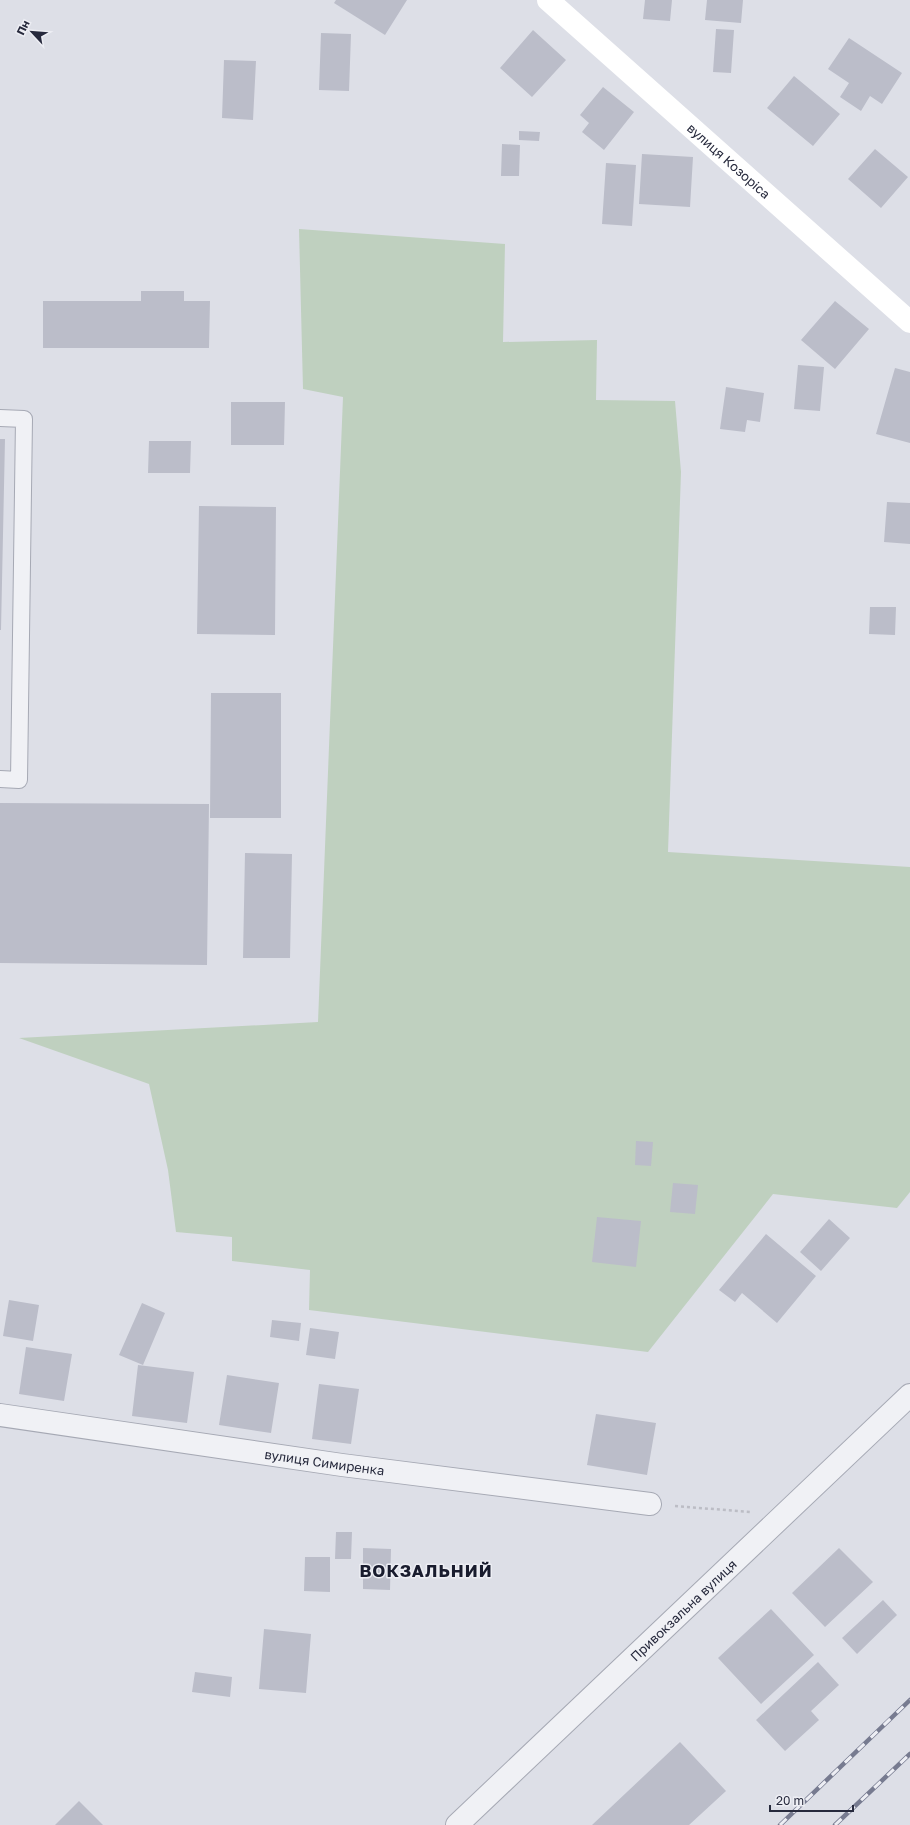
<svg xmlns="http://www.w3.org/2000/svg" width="910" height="1825" font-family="'Golos Text',sans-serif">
<rect width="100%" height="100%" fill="#dddfe7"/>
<path fill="#bfd0bf" d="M299,229L505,244L503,342L597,340L596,400L675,401L681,472L668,852L910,867V1192L897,1208L773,1194L648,1352L309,1310L310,1270L232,1261V1237L176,1232L168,1170L149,1084L19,1038L318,1022L343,397L303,389Z"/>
<path fill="#bbbdc9" d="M336,0H407L385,35L334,3Z
M645,0H672L670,21L643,19Z
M707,0H743L741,23L705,20Z
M716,29L734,30L731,73L713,72Z
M533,30L566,60L532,97L500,68Z
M321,33L351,34L349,91L319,90Z
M849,38L902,73L882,104L870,96L861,111L840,97L849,83L828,69Z
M224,60L256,61L253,120L222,118Z
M794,76L840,114L813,146L767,108Z
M603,87L634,112L604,150L582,132L589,123L580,115Z
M519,131L540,132L539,141L519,140Z
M502,144L520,145L519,176H501Z
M875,149L908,177L881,208L848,179Z
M642,154L693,157L690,207L639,204Z
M606,163L636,165L632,226L602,224Z
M141,291H184V301H210L209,348H43V301H141Z
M835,301L869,329L835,369L801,340Z
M798,365L824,367L820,411L794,409Z
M895,368L910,372V443L876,434Z
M726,387L764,393L760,422L747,420L745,432L720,429Z
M231,402H285L284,445H231Z
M0,439H5L1,630H0Z
M149,441H191L190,473H148Z
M887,502L910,503V544L884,542Z
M199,506L276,507L275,635L197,634Z
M870,607H896L895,635L869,634Z
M211,693H281V818H210Z
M0,803L209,804L207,965L0,963Z
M245,853L292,854L290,958H243Z
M636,1141L653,1142L651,1166L635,1165Z
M673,1183L698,1185L695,1214L670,1212Z
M597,1217L641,1221L636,1267L592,1262Z
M829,1219L850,1238L821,1271L800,1252Z
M766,1234L816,1276L777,1323L742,1293L735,1302L719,1290Z
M9,1300L39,1305L33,1341L3,1336Z
M142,1303L165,1313L143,1365L119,1355Z
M272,1320L301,1323L299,1341L270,1337Z
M310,1328L339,1332L335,1359L306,1355Z
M26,1347L72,1354L64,1401L19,1394Z
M138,1365L194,1372L187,1423L132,1416Z
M227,1375L279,1383L271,1433L219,1425Z
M319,1384L359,1389L351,1444L312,1439Z
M596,1414L656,1423L647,1475L587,1465Z
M336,1532H352L351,1559H335Z
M363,1548L391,1549L390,1590L363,1589Z
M839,1548L873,1582L825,1627L792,1593Z
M305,1557H330V1592L304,1591Z
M883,1600L897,1615L857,1654L842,1638Z
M771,1609L814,1655L761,1704L718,1658Z
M264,1629L311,1634L306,1693L259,1689Z
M818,1662L839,1685L811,1711L819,1720L785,1751L756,1720Z
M195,1672L232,1677L230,1697L192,1692Z
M680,1742L726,1791L689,1825H592Z
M79,1801L103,1825H55Z"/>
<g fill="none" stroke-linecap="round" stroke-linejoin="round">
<g stroke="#a6a9b4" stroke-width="18">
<path id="lane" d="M0,418L24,419L19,780L0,779"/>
</g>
<g stroke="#a6a9b4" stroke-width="24">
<g id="street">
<path id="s1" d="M0,1415L342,1465L650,1504"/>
<path id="s2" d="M457,1825L910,1395"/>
</g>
</g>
<path stroke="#bcbdc5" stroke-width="2.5" stroke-dasharray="3 3" stroke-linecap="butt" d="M675,1506L750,1512"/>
<use href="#lane" stroke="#f0f1f5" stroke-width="16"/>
<use href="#street" stroke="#f0f1f5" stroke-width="22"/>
<path stroke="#fff" stroke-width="22" id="s3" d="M548,0L910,322"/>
<g stroke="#777b90" stroke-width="4.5">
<path id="rail" d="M780,1825L910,1700
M835,1825L910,1754"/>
</g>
<use href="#rail" stroke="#edeef4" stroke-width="3" stroke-dasharray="9" stroke-linecap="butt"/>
</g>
<g text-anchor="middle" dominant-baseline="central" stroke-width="3" stroke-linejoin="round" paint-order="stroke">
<g font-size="13" fill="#272a3d" stroke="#edeef4">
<text stroke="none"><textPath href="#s3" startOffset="242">вулиця Козоріса</textPath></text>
<text stroke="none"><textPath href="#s1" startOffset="328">вулиця Симиренка</textPath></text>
<text stroke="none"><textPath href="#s2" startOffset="312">Привокзальна вулиця</textPath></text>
</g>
<g font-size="17" font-weight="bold" letter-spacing="1" fill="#191c2e" stroke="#edeef4">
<text x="426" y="1570">ВОКЗАЛЬНИЙ</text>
</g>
</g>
<g transform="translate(32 32) rotate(296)" stroke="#edeef4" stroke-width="3" paint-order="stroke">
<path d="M0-3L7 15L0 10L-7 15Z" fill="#272a3d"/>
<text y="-6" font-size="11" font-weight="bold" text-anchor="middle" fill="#272a3d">Пн</text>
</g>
<path d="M770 1805v6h83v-6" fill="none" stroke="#272a3d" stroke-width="2"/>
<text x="776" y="1805" font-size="12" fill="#272a3d" stroke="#edeef4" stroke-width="3" paint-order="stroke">20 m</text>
</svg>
